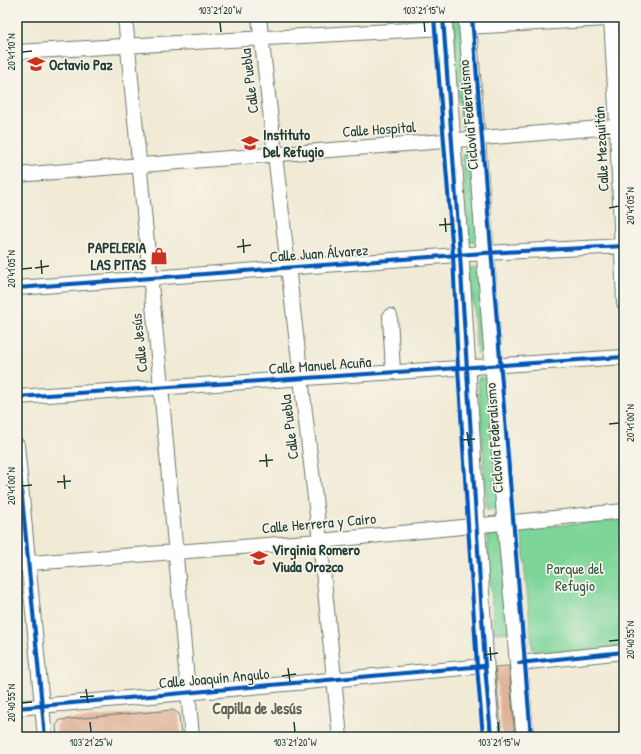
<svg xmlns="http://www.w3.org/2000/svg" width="641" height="754" font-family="'Patrick Hand',sans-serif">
<rect width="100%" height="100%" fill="#f7f3e8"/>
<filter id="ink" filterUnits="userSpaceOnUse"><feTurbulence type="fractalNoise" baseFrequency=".025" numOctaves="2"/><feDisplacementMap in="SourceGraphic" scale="8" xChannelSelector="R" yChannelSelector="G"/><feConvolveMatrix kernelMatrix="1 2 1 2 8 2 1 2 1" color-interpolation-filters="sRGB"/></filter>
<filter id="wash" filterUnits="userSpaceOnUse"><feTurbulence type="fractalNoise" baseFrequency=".012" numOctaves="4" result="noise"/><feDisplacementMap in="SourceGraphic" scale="16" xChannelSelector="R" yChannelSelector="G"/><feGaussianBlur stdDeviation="0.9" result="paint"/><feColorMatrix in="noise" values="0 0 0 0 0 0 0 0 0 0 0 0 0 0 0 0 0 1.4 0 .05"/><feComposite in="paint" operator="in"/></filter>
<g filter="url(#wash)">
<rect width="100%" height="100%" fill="#f1ead5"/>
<path fill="#7ed59a" stroke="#4e8967" d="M453,17H464L472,125L461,126Z
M474,152L480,241L469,242L462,153Z
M482,267L488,353L477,354L470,268Z
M491,377L500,509L487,510L478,378Z
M624,519V647L533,655L521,529Z
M502,534L511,632L494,633L487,535Z"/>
<g id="blocks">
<path fill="#e0b299" d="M509,666L515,737H502L495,667Z
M173,710L179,714L181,737H57L56,726L60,720Z"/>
</g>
</g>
<g filter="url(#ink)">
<use href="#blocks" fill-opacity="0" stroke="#687a6c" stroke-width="1"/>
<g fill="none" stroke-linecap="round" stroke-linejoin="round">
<g stroke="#687a6c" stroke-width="16">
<path id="minor" d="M125,17L161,387L192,737
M259,17L320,541L340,737
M611,17L617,126L624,303
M467,27L624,18
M17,52L444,28
M17,175L482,138L624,126
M17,288L484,253L624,246
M390,316L393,372
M17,397L624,357
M17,445L45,737
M17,564L320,541L624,511
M519,663L624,652
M17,708L485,666"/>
</g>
<g stroke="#687a6c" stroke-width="19">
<path id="major" d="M443,17L460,255L485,666L491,737
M467,17L506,523L525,737"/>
</g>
<use href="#minor" stroke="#fff" stroke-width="14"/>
<use href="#major" stroke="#fff" stroke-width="17"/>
<g stroke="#f7f3e8" stroke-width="6">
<path id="cycleway" d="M434,17L453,255L458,368L477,666L483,737
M443,17L460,255L485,666L491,737
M472,17L531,737
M17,288L484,253L624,246
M17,397L624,357
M17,445L45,737
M519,663L624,652
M17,708L483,666"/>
</g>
<use href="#cycleway" stroke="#0057b8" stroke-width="4"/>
</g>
</g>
<path fill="none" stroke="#1f3d34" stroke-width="1.5" d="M220,22L221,32M424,22L425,32M22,52L32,51M609,208L619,206M445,218L446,232M439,225L453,224M243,239L244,253M237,247L251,245M41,260L42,274M35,268L49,266M22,269L32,268M609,424L619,423M467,432L469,446M461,440L475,439M266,454L267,467M259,461L273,460M64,475L65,489M57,482L71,481M22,486L32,485M609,641L619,640M490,647L491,661M484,655L498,653M288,668L290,682M282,676L296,674M86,689L88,703M80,697L94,696M22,703L32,702M90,722L91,732M294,722L295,732M498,722L499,732"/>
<defs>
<g id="school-bare" transform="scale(1.38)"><path d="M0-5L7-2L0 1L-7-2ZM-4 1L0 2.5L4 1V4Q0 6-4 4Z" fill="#c8321e" stroke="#f7f3e8" stroke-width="2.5" paint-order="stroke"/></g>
<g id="shop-bare" transform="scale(1.38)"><path d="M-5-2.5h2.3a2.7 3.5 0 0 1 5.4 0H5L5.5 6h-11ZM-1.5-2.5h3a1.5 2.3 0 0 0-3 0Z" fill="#c8321e" stroke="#f7f3e8" stroke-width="2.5" paint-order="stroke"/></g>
</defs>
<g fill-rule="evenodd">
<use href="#school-bare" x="36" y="64"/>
<use href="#school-bare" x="250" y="143"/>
<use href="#shop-bare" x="159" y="256"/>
<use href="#school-bare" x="259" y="558"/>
</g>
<g text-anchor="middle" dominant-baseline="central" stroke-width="3.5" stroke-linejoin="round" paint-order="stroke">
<g font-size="15" font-weight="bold" fill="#1f3d34" stroke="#f7f3e8" text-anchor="start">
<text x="49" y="64">Octavio Paz</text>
<text x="263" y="134">Instituto<tspan x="263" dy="17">Del Refugio</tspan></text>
<text x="146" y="247" text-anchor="end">PAPELERIA<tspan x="146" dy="17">LAS PITAS</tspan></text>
<text x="272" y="549">Virginia Romero<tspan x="272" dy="17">Viuda Orozco</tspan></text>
</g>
<g font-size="15" fill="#1f3d34" stroke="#f7f3e8">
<text transform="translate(249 81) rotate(-97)">Calle Puebla</text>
<text transform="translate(468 115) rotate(-95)">Ciclovía Federalismo</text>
<text transform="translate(379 129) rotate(-4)">Calle Hospital</text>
<text transform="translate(601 149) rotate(-93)">Calle Mezquitán</text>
<text transform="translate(319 253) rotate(-4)">Calle Juan Álvarez</text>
<text transform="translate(139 343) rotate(-96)">Calle Jesús</text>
<text transform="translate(320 365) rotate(-4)">Calle Manuel Acuña</text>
<text transform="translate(289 427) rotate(-97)">Calle Puebla</text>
<text transform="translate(494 438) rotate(-94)">Ciclovía Federalismo</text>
<text transform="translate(319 523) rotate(-5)">Calle Herrera y Cairo</text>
<text transform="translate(214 678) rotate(-5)">Calle Joaquín Angulo</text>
</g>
<g font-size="15" fill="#325b48" stroke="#f7f3e8">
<text x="575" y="568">Parque del<tspan x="575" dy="17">Refugio</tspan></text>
</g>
<g font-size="16" font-weight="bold" fill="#636657" stroke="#f7f3e8">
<text x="257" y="708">Capilla de Jesús</text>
</g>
</g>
<rect width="641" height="754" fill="none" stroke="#f7f3e8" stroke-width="44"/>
<rect x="22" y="22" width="597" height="710" fill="none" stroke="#1f3d34" stroke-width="1.5"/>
<g font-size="10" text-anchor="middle" fill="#1f3d34">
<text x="220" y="14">103°21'20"W</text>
<text x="424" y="14">103°21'15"W</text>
<text transform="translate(11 52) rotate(-90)" y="4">20°41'10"N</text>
<text transform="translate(630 206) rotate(-90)" y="4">20°41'05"N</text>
<text transform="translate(11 269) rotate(-90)" y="4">20°41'05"N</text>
<text transform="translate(630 423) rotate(-90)" y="4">20°41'00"N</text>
<text transform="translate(11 486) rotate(-90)" y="4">20°41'00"N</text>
<text transform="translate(630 640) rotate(-90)" y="4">20°40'55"N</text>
<text transform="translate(11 703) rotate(-90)" y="4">20°40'55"N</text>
<text x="91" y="746">103°21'25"W</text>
<text x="295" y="746">103°21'20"W</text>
<text x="499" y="746">103°21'15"W</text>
</g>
</svg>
